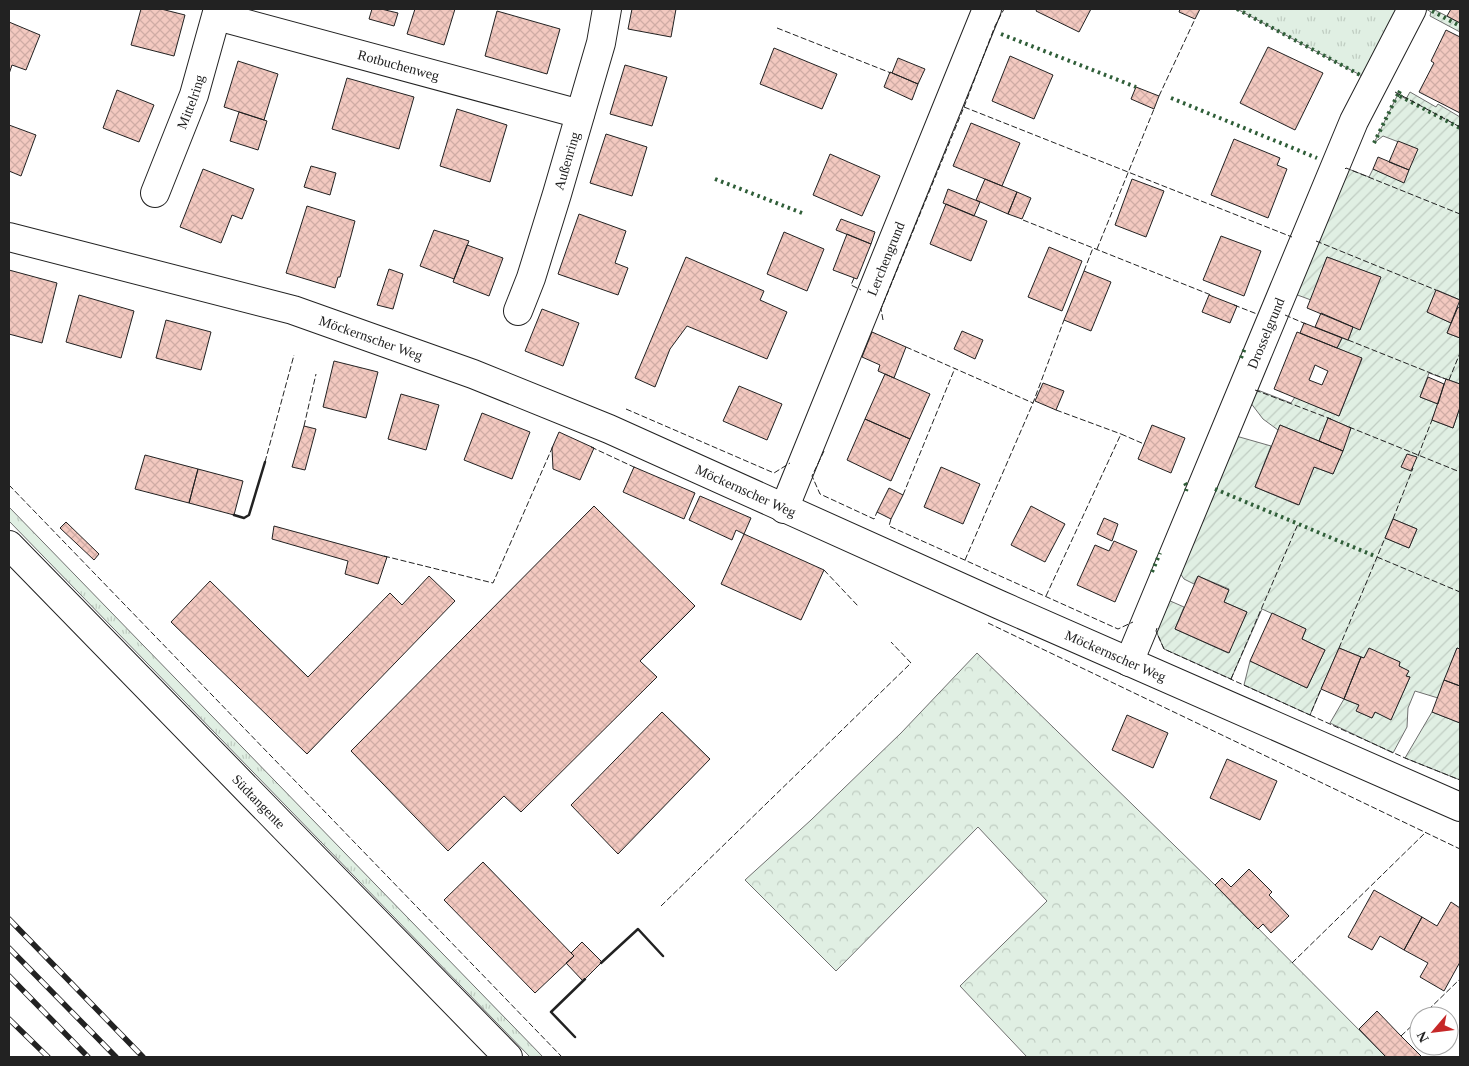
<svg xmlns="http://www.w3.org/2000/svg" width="1469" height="1066" font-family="Georgia,serif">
<defs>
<pattern id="grass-tufts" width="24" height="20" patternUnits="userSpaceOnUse" patternTransform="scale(1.25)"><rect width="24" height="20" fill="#e0efe3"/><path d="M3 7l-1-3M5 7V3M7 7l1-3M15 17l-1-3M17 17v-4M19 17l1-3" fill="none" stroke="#c0cdc2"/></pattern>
<pattern id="forest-crowns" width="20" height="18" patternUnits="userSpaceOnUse" patternTransform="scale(1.25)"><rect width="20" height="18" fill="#e0efe3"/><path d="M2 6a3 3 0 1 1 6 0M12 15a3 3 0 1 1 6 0" fill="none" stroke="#c0cdc2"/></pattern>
<pattern id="garden-furrows" width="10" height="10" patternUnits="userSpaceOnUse" patternTransform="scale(1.25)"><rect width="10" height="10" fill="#e0efe3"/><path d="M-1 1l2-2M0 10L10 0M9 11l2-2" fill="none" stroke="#c0cdc2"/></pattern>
<pattern id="building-cross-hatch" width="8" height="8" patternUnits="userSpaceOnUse" patternTransform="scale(1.25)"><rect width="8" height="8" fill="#f3c9c0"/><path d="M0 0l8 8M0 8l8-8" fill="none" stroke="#d0aca5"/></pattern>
</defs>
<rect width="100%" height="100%" fill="#fff"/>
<path fill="url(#grass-tufts)" stroke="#6f6f6f" d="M1237,9H1398L1362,76Z
M9,507L543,1057H530L9,521Z"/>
<path fill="url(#forest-crowns)" stroke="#6f6f6f" d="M977,653L1215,885L1386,1057H1027L960,986L1047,901L978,827L836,971L745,880L811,820L901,733Z"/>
<path fill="url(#garden-furrows)" stroke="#6f6f6f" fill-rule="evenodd" d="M1426,9H1433L1460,23V32L1430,16L1431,12Z
M1410,92L1436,107L1438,104L1460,117V300L1437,290L1427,312L1451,323L1447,333L1460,338V384L1429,373L1420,397L1438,404L1432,420L1453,428L1460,407V649L1457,648L1438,698L1415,691L1408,708L1407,727L1393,753L1330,723L1344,699L1359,705L1357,711L1372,718L1375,712L1391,719L1410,677L1406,676L1408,671L1399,666L1400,662L1369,649L1364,658L1339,648L1310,715L1244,685L1250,661L1307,688L1325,650L1302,639L1306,629L1262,609L1231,679L1164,649L1156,631L1168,600L1184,607L1175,629L1228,653L1247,612L1224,602L1229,589L1198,576L1194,584L1184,579L1180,573L1236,436L1271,446L1255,487L1298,505L1314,467L1333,474L1351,428L1328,418L1319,441L1280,425L1278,430L1263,419L1250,402L1255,389L1291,403L1295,397L1339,416L1362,359L1337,348L1342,338L1348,340L1353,327L1380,277L1327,257L1311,300L1292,293L1346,168L1369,177L1373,169L1403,182L1417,149L1383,136L1374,143L1398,94L1406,99ZM1393,519L1417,529L1409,548L1385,538Z
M1432,712L1460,723V780L1405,758Z"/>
<path fill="url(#building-cross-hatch)" stroke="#222" fill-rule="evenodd" d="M141,9H161L185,15L174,56L131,45Z
M372,9H381L398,13L394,26L369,19Z
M415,9H455L444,45L407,34Z
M632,9H676L671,37L628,29Z
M1037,9H1091L1079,32L1036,11Z
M1180,9H1200L1195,19L1179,12Z
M1451,9H1460V23L1447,16Z
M497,11L560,29L547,74L485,56Z
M9,22L40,35L26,70L12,65L9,74Z
M1446,30L1460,37V113L1419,92L1434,63L1431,61Z
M1268,47L1323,73L1295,130L1240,103Z
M774,48L837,74L822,109L760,84Z
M1010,56L1053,75L1034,119L992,101Z
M898,58L925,69L918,84L892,73Z
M238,61L278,74L264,120L224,107Z
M625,65L667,77L652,126L610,114Z
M890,72L918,84L912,100L884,87Z
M347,78L414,97L399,149L332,129Z
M1136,87L1159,96L1154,109L1131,99Z
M117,90L154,105L139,142L103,128Z
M457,109L507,125L490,182L440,166Z
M239,112L267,121L258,150L230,141Z
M971,123L1020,143L1002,186L953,166Z
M9,125L36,135L21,176L9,171Z
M606,134L647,147L632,196L590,183Z
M1234,139L1280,158L1277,165L1287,169L1268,218L1211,195Z
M1398,141L1418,149L1409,170L1389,162Z
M830,154L880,176L862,216L813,195Z
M1378,157L1409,170L1404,183L1373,169Z
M311,166L336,173L330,195L304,187Z
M203,169L254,189L242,219L232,215L221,243L180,227Z
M985,179L1017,192L1008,214L976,200Z
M1132,179L1164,191L1146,237L1115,225Z
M948,189L980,202L974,216L943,203Z
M1017,192L1031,198L1022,219L1008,214Z
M946,204L987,221L971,261L930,244Z
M307,206L355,221L340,277H338L335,288L286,273Z
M579,214L626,231L615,263L628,268L618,295L558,274Z
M841,219L875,232L871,244L836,230Z
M434,230L469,241L454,279L420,266Z
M784,232L824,249L807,291L767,274Z
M847,234L871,244L857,279L833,270Z
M1221,236L1261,251L1244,296L1203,280Z
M467,245L503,258L489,296L453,282Z
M1049,247L1082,261L1062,311L1028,297Z
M686,257L764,291L760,300L787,312L767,359L687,326L670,349L655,387L635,378Z
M1327,257L1381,277L1360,330L1307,308Z
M389,269L403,274L393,309L377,305Z
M9,270L57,283L42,343L9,334Z
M1084,271L1111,282L1091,331L1064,320Z
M1436,290L1460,300L1451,323L1427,312Z
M79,295L134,311L121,358L66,342Z
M1209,295L1237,306L1230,323L1202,312Z
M1458,307L1460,308V338L1447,333Z
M542,309L579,323L563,366L525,351Z
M1321,313L1353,327L1348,340L1315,327Z
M166,320L211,332L201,370L156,358Z
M1304,323L1342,338L1337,348L1300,333Z
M962,331L983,340L975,359L954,349Z
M872,332L906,347L894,378L878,371L880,365L862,357Z
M1297,332L1362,358L1339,416L1274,389ZM1315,365L1328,371L1322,385L1309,380Z
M334,361L378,372L366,418L323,407Z
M885,374L930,394L910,439L865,419Z
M1428,377L1444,384L1438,404L1420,397Z
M1446,379L1460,384V407L1453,428L1432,420Z
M1043,383L1064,391L1056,410L1035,401Z
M739,386L782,404L767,440L723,421Z
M401,394L439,405L426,450L388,439Z
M482,413L530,432L512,479L464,460Z
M1328,418L1351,428L1343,451L1319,441Z
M865,419L910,439L891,481L847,460Z
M1152,425L1185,438L1171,473L1138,459Z
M1280,425L1343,451L1333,474L1314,467L1299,505L1255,487Z
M304,426L316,429L305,470L292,467Z
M559,432L594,448L580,480L553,469L552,448Z
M1407,454L1417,457L1411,471L1401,467Z
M145,455L198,469L189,503L135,489Z
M634,467L695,493L684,519L623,492Z
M941,467L980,484L963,524L924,507Z
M198,469L243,481L234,515L189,503Z
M889,488L903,495L891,519L877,512Z
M700,496L751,518L744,534L736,530L732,540L689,520Z
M594,506L695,606L640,661L657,677L521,812L504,796L448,851L351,751Z
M1031,506L1065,524L1045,562L1011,545Z
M1104,518L1118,524L1112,541L1097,534Z
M1393,519L1417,529L1409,548L1385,538Z
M66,522L99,554L94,560L60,528Z
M274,526L387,557L378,584L345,574L348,561L272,539Z
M744,534L824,570L801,620L721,584Z
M1114,541L1137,551L1115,602L1077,585L1095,545L1109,551Z
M429,576L455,601L307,754L171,622L210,581L308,677L390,593L402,605Z
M1198,576L1229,590L1224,602L1247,612L1229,653L1175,629Z
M1272,613L1306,629L1302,639L1325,650L1307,688L1250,661Z
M1339,648L1361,657L1344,699L1321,689Z
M1369,648L1400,662L1399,666L1409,671L1406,676L1410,677L1391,720L1375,712L1372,718L1356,711L1359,705L1344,699L1361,657L1364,658Z
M1457,648L1460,649V686L1444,680Z
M1444,680L1460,686V723L1432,712Z
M662,712L710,759L618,854L571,805Z
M1127,715L1168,733L1153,768L1112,750Z
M1227,759L1277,781L1260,820L1210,798Z
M483,862L574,956L535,993L444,900Z
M1249,869L1272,892L1269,895L1289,916L1271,933L1263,924L1258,929L1215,885L1222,878L1231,887Z
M1374,890L1422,917L1404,950L1380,936L1372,950L1348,937Z
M1451,902L1460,908V962L1444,991L1420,977L1428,963L1404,950L1422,917L1437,926Z
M582,942L602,962L583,981L566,963L574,956L571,953Z
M1377,1011L1401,1036L1422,1057H1386L1359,1029Z"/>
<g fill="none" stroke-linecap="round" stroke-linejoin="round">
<g stroke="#222" stroke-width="30">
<g id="minor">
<path id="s1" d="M217,16L580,114"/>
<path id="s2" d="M155,193L194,95L218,9"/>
<path id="s3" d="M9,237L293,310L473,374L609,429L1000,605L1460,807"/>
<path id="s4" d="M518,311L531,278L557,194L601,43L607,9"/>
<path id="s5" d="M784,509L987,9"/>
<path id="s6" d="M9,545L508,1057"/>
<path id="s7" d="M1129,662L1354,121L1412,9"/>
</g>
</g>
<use href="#minor" stroke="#fff" stroke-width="28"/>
<g stroke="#222" stroke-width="5.5">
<path id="rail" d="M9,919L143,1057
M9,948L116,1057
M9,976L88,1057
M9,1019L48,1057"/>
</g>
<use href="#rail" stroke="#fff" stroke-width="4" stroke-dasharray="11" stroke-linecap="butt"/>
<path stroke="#2f5e38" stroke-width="4" stroke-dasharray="2.5 4" stroke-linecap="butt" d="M1237,9L1362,76
M1432,11L1460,26
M1001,34L1136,87
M1400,91L1398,95L1460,128
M1171,98L1317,158
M1374,143L1398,94
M715,179L802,213
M1241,358L1245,348
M1185,483L1187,487L1186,491
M1215,489L1377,557
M1152,572L1160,553"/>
<path stroke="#222" stroke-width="1" stroke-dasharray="6 2.5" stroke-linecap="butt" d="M777,28L891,73
M1395,92L1460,127
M1159,96L1195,19
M964,107L1292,237
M1345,169L1346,168L1460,214
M1023,220L1211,295
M1316,241L1436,290
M1097,249L1154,109
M1084,271L1093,248
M854,278L851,285L861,290
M1234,305L1257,314
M1285,315L1306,324
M883,320L881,309L964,107L995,26L1004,9
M1348,340L1448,380
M906,347L1033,403
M1449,380L1460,353
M1255,390L1331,419
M626,409L774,473L790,463
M1056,410L1121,434
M304,426L316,374
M1349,427L1460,472
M591,447L636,468
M824,451L812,476L820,494L874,519L877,512
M1418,456L1432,420
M265,462L294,355
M9,485L562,1057
M903,495L955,368
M891,519L889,526L1118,629L1133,622
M1393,519L1413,468
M384,556L493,583L553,446
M1377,557L1460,592
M965,560L1033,403L1064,320
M824,570L858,606
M1046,596L1121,434L1144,444
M988,623L1460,849
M1157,628L1156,631L1164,649L1310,715L1321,689
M1339,648L1385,538
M1231,679L1298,524
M1310,715L1405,758L1460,780
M661,906L911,663L891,642
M1292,963L1426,832
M1422,1016L1460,979
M1401,1036L1419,1019"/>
<path stroke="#222" stroke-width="2.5" d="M234,515L244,518L249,515L265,462
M601,963L638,929L663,956
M575,1037L551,1012L585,979"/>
</g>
<g text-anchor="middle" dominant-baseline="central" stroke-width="4" stroke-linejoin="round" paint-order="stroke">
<g font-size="14" fill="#222" stroke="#fff">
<text stroke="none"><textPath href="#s1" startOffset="188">Rotbuchenweg</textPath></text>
<text stroke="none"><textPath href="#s2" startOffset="98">Mittelring</textPath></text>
<text stroke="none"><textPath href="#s4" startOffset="158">Außenring</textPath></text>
<text stroke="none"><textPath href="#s5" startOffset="270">Lerchengrund</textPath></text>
<text stroke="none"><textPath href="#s7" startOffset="356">Drosselgrund</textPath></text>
<text stroke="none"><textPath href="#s3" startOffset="376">Möckernscher Weg</textPath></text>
<text stroke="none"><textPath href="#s3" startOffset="781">Möckernscher Weg</textPath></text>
<text stroke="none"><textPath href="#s3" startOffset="1186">Möckernscher Weg</textPath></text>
<text stroke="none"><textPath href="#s6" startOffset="358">Südtangente</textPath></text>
</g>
</g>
<rect width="1469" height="1066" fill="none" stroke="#222222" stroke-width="20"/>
<g transform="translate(1434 1031) rotate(242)"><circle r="24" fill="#ffffff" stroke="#a7a7a7"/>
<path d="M0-4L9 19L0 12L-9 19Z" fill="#c62828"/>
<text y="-8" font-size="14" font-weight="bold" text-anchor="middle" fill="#222222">N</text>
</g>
</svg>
